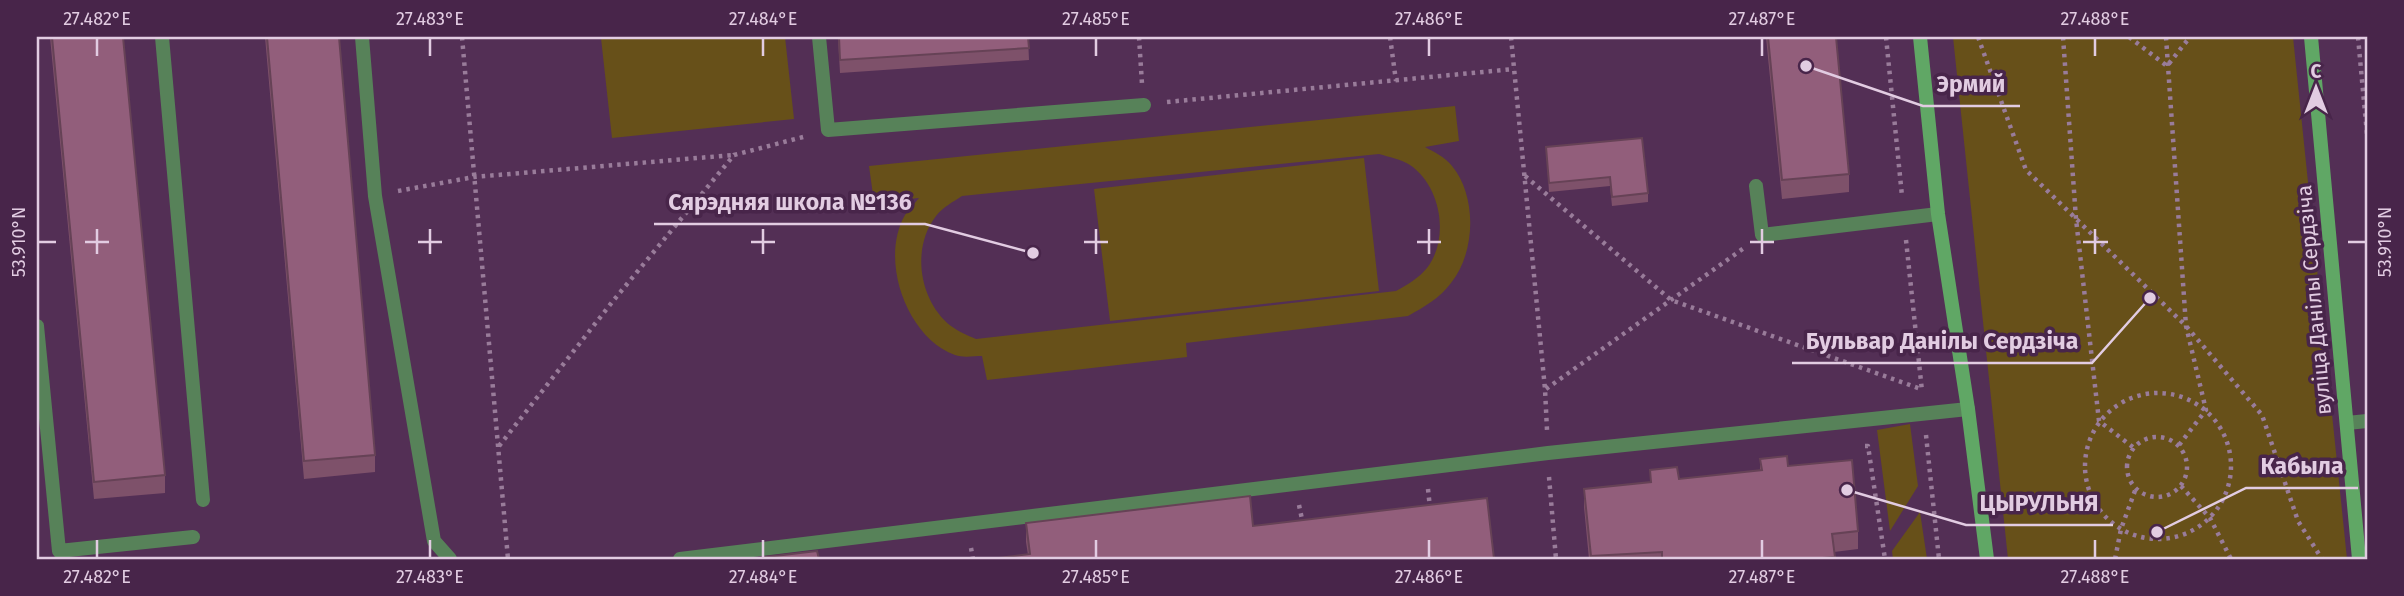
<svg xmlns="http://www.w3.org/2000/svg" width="2404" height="596" font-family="'Fira Sans',sans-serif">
<rect width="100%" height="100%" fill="#532f55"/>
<path fill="#675019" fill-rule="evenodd" d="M614,37H785L794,119L612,138L601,38Z
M1953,37H2293L2347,559H2008Z
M1455,106L1459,141L1425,147C1434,152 1445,157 1452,166C1477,196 1476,252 1451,283C1440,298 1424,307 1408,316L1186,343L1187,357L987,380L982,356C974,356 963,358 955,355C907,338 879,260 905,215C909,209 915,203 919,198L874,202L869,166ZM1379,154C1389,157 1401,159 1410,165C1441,186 1450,238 1427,268C1419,278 1407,285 1396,291L976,339C967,335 959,332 951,326C919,301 911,248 936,216C943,207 953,202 962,196Z
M1364,158L1379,291L1110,321L1094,189Z
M1910,424L1918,486L1890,531L1877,430Z
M1920,512L1927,559H1893L1892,551Z"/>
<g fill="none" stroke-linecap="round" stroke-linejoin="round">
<path stroke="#997c9a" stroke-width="4.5" stroke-dasharray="3.5 5" stroke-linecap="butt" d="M462,37L508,559
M1139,37L1142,84
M1390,37L1396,81
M1511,37L1545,389L1547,430
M1886,37L1902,196
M1978,37L2026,170L2186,326L2262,415L2298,521L2322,559
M2063,37L2076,219L2099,421L2134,448
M2129,37L2167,66L2190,37
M2166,37L2186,326L2206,410L2179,445
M2358,37L2367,134
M1167,102L1514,69
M1525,176L1671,300L1921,389
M398,191L474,177L733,155
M1906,240L1922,391
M1546,389L1744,248
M2085 466a73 73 0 1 1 146 0a73 73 0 1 1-146 0Z
M1926,435L1939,559
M2127 467a30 30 0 1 1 60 0a30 30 0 1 1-60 0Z
M499,446L613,301L734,155L807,136
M1865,446H1868L1885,559
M1549,477L1556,559
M2181,486L2210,518L2231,559
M1428,489L1430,508
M1299,505L1303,524
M971,548L973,559
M2115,559L2121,529L2136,488"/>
<path stroke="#578259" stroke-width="14" d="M162,37L203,500
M362,37L375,196L434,541L450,559
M819,37L828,130L1144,105
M1756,186L1762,235L1938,214
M37,326L59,551L193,537
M2347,423L2367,421
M680,559L1548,453L1968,409"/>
<path stroke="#60a765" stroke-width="14" d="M1920,37L1938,214L1968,409L1987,559
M2311,37L2359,559"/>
</g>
<path fill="#7e516a" d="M50,37H123L165,475V493L94,499Z
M265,37H339L375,455V472L304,479Z
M838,37H1028L1029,60L840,73Z
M1766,37H1836L1849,174V192L1782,199Z
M1546,147L1648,193V202L1612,206L1610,186L1549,192Z
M1760,459L1788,466L1858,531V549L1834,552L1835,559H1589L1584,507V489L1650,482V470L1679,479L1760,471Z
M1026,523L1253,526L1028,555L1026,542Z"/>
<path fill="#925e7b" stroke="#664256" stroke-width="2" d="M52,37H123L165,475L94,482Z
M267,37H339L375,455L304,461Z
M839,37H1028L1029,48L840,60Z
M1768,37H1836L1849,174L1782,180Z
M1642,138L1648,193L1612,197L1610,177L1549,183L1546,147Z
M1787,456L1788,466L1852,460L1858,531L1832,534L1835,557L1810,559H1662V552L1591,556L1584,489L1651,482L1650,470L1677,467L1679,479L1762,470L1760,459Z
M1250,496L1253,526L1487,498L1494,559H991L1030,554L1026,523Z
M817,551L819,559H749Z"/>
<path fill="none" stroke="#e2cce2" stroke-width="2.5" d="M97,38V56M430,38V56M763,38V56M1096,38V56M1429,38V56M1762,38V56M2095,38V56M97,229V254M430,229V254M763,229V254M1096,229V254M1429,229V254M1762,229V254M2095,229V254M38,242H56M85,242H109M418,242H442M751,242H775M1084,242H1108M1417,242H1441M1750,242H1774M2083,242H2108M2348,242H2366M97,540V558M430,540V558M763,540V558M1096,540V558M1429,540V558M1762,540V558M2095,540V558"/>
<g text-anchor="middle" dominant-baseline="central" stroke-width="7" stroke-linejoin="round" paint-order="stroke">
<g font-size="21" fill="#e2cce2" stroke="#48254a">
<text transform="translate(2314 300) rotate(-95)">вуліца Данілы Сердзіча</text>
</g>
</g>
<path fill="none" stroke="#e2cce2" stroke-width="2.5" d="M1806 66L1923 106H2020M1033 253L925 224H654M2150 298L2092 363H1792M2157 532L2246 488H2358M1847 490L1966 525H2113"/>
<g fill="#e2cce2" stroke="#48254a" stroke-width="2.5">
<circle cx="1806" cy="66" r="7"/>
<circle cx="1033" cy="253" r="7"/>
<circle cx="2150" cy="298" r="7"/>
<circle cx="2157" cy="532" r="7"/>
<circle cx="1847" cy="490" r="7"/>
</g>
<g font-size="23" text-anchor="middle" font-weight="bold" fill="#e2cce2" stroke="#48254a" stroke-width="7" stroke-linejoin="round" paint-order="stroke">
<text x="1971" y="92">Эрмий</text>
<text x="790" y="210">Сярэдняя школа №136</text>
<text x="1942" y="349">Бульвар Данілы Сердзіча</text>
<text x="2302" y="474">Кабыла</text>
<text x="2039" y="511">ЦЫРУЛЬНЯ</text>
</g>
<rect width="2404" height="596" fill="none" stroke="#48254a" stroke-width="77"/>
<g transform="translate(2316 88)" stroke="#48254a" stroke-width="5" paint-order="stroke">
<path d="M0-5L12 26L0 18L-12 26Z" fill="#e2cce2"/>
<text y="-10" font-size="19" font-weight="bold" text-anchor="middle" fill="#e2cce2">С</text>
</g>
<rect x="38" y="38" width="2328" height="520" fill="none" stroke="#e2cce2" stroke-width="2.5"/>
<g font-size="18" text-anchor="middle" fill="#e2cce2">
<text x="97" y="25">27.482°E</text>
<text x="430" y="25">27.483°E</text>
<text x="763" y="25">27.484°E</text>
<text x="1096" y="25">27.485°E</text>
<text x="1429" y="25">27.486°E</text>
<text x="1762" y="25">27.487°E</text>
<text x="2095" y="25">27.488°E</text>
<text transform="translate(19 242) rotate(-90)" y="6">53.910°N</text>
<text transform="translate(2385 242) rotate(-90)" y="6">53.910°N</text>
<text x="97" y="583">27.482°E</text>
<text x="430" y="583">27.483°E</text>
<text x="763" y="583">27.484°E</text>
<text x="1096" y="583">27.485°E</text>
<text x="1429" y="583">27.486°E</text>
<text x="1762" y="583">27.487°E</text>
<text x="2095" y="583">27.488°E</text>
</g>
</svg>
